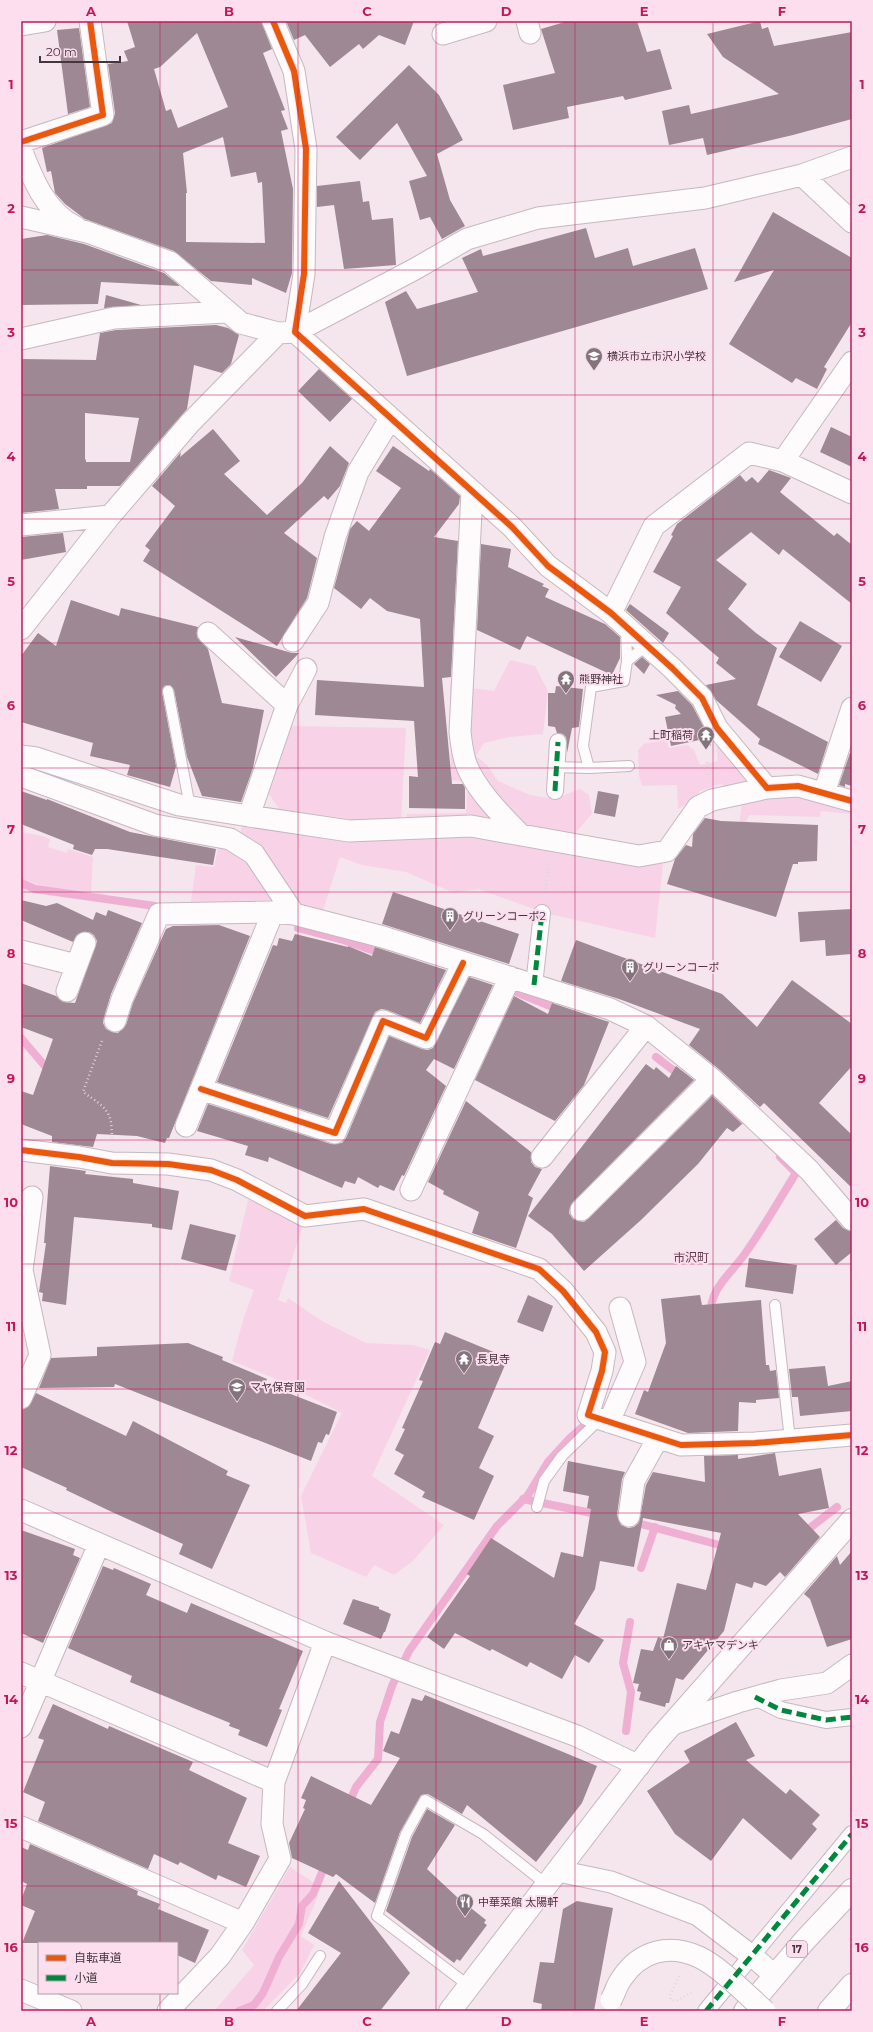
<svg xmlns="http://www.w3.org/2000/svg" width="873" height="2032" font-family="Montserrat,'Noto Sans JP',sans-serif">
<rect width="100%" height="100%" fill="#f5e5ed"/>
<path fill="#f8d3e7" d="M510,660L535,666L548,691L543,734L510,737L484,743L476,756L487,765L498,781L530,795L554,799L580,789L589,795L592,814L576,832L587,859L663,863L655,938L545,913L478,889L454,893L406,872L362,865L340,857L321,917L291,905L239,839L242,826L293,830L407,834V814L466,813L468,782L451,780L450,685L494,691Z
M290,726L406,728L401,823L344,824L281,811L268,793Z
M666,740L669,748L687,745L694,750L700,765L718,761L716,741L753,783L732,787L720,784L700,791L695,800L678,809L677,785L642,786L639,775L638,750L644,744Z
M777,792L852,807V814L821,811L820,817L750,815L747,819L746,842L737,841L742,803Z
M21,832L42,836L50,839L48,847L67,853L68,849L93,857L91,894L51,889L21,879Z
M219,844L242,855L277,903L255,907L191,902L196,865L214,867Z
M249,1196L304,1223L278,1300L286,1303L288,1298L322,1321L366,1343L413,1345L430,1350L372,1476L444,1525L413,1561L394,1575L374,1565L366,1577L311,1553L301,1496L342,1413L269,1376L232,1361L243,1320L254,1290L229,1281Z
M290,1867L313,1882L318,1896L301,1936L314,1945L301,1972L263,2011H214L254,1965L242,1950Z"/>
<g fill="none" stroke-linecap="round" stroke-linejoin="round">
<path stroke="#efafd3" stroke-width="8" d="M21,883L35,889L155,906
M298,928L343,940L383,954
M518,993L550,1006
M21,1038L50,1072
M656,1057L682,1077
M713,1097L742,1120
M710,1315C711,1287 729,1276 744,1255C763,1229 779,1200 796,1173L780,1157
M523,1499L601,1515
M626,1520L727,1547
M802,1534L837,1507
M641,1568L655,1527
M626,1731L631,1692L623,1663L630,1622
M348,1806L356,1787L378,1759L380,1722L392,1686L409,1651L497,1526L528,1495L548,1462L570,1438L587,1423
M239,2011L254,2005L263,1993L279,1957L299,1924L302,1906L313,1894L326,1863"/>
</g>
<path fill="#9d8894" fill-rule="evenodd" d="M127,21H261L272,49L263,53L285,110L281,111L288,129L281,131L293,189L292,273L286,293L252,278V285L211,281L174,251L85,219L65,204L55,193L51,171L47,172L42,148L112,123L115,113L108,64L128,61L124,51L135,47ZM197,33L228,107L178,128L171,109L166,111L154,69L160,67ZM223,137L231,177L256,172L258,183L262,182L265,243L186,242V193H187L183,153Z
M286,21H414L405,45L379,35L363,49L359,44L330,67L305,35L294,40Z
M568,21H637L647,52L660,49L672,89L625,100L623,96L567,107L569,118L513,130L503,85L555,73L541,29Z
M760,21L762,29L768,27L774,46L852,32V119L793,135L707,155L703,138L669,145L662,111L689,105L691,114L779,94L723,57L707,34Z
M79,28L90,107L68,114L57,30Z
M409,65L439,95L463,140L437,154L450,200L465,226L442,239L430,217L420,220L409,181L427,176L397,123L360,160L336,137Z
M360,181L363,202L369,201L372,220L393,218L396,265L344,269L334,205L317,207V186Z
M773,212L852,258V322L824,367L827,369L817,389L796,378L792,383L729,344L774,270L734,282Z
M586,228L595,258L628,248L633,266L695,248L708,289L407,376L385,302L406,291L417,309L478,292L462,258L481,249L483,256Z
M47,235L84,244L164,273L180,286L101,282L98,304L21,305V239Z
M106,295L141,305L104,308Z
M216,325L228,328L239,335L231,364L222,373L194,365L187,409L120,486H87V489H55L59,509L21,513V359L96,360L100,333L116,330ZM85,413L139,418L130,462H86V460L85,459Z
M319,369L352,399L330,422L298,391Z
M831,427L852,437V467L820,452Z
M213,429L240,461L224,474L267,515L302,483L330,446L349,463L340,486L328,500L324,496L284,533L317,558L307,598L277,646L143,561L150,550L145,546L175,506L152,486L181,452L180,457Z
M393,446L429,471L430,469L460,496L459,504L434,537L458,541L451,677L442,678L452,784H463L465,788V809L409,808V776L418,777L414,721L315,715L317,680L424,687L420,619L387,611L370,598L361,609L334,588L350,529L357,521L369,531L401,488L376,471Z
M769,470L791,478L780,492L834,536L837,533L852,545V604L783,549L779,555L751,532L716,560L747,584L728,609L756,633L777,648L757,705L828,742L818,774L758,744L760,739L716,700L706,685L736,679L716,663L719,658L666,613L681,587L653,572L673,536L671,535L677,524L740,475L746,482L752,477L758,483Z
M63,533L66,552L21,560V537Z
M481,544L511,549L508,567L544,584L542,586L549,589L545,597L605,624L620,637V658L612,675L527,636L520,650L477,630Z
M71,600L119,616L121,608L198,627L197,637L208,649L222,703L264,710L253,768L241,802L202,796L187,757L174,690L170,685L164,686L162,692L176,766L170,787L127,775L130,765L90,756L93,743L21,722V656L38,633L56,646Z
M630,604L669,633L663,643L626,610Z
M800,621L842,646L821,682L779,657Z
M235,637L292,653H299L276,677Z
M642,657L650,664L644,674L634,664Z
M556,686L583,689L579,727L572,728L567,753L566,737L563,734L557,733L555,727L548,726V693H555Z
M678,691L692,705L709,737L711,746L704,739L671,746L665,717L681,714L675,708L676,705L656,695Z
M850,753L852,754V786L845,784V787L839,785Z
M21,791L47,800V799L130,832L216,849L213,865L107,849H95L92,855L73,849L74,845L21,824Z
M598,791L619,795L615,817L594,813Z
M705,818L721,821L818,825L817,861L798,862V864H793L776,917L667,884L675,859L686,845L692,847L693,834Z
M393,892L519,934L509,964L382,924Z
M21,900L46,906L57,903L93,920L96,912L106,916L108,910L142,923L111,994L104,1017L103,1023L106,1029L112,1032L118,1033L126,1025L133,1003L166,929L173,926L219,925L250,936L169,1138H167L165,1143L137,1136L97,1134L93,1147L52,1142V1136L21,1124V1091L33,1095L53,1039L21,1027V983L56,996L63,1002L75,1003L97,941L94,935L89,932L78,934L73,942L21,920Z
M852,909V954L826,956L825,940L800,942L798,912Z
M295,934L348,947V946L372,956L375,947L446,970L420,1023L387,1010L381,1009L375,1012L328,1118L217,1082L273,945L277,946L279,938L292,941Z
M576,940L722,994L757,1027L792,980L852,1024V1066L819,1103L852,1135V1188L764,1103L760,1107L720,1070L689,1045L700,1029L619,999L561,981Z
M469,977L493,985L454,1069L434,1059L426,1070L446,1086L404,1176L402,1175L394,1191L380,1185L378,1188L358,1177L355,1184L345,1181L342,1188L269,1157L268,1162L245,1155L248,1146L197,1131L208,1104L331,1144L342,1143L346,1138L389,1036L422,1049L428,1050L433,1048Z
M514,996L548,1014L552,1003L609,1022L584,1085L555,1121L475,1080Z
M646,1064L654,1070L656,1067L669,1078L676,1066L694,1080L573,1202L570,1207L569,1213L573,1219L584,1222L589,1218L712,1096L742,1124L733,1132L727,1128L698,1164L641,1220L584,1271L552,1234L528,1216Z
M466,1101L531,1152V1162L535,1167L542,1169L528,1195L533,1198L516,1248L472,1233L479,1212L443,1194L444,1191L428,1182Z
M50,1166L86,1171L85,1174L133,1179V1183L179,1191L172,1230L152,1227V1224L74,1217L66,1305L42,1301L43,1293L39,1292L46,1243H44Z
M836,1220L843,1228L852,1232V1252L836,1265L814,1239Z
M190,1224L236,1235L226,1271L181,1259Z
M749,1258L797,1265L793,1294L745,1287Z
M528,1295L553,1306L543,1332L517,1322Z
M700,1295L702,1305L761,1300L766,1365H769L770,1371L776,1370L779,1398L756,1400V1403L739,1402L738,1431L688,1433L635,1414L644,1390L648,1392L666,1343L661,1299Z
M445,1332L508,1358L478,1428L494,1436L479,1468L494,1476L474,1520L422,1497L425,1492L394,1474L404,1455L395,1450L405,1429L402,1428L423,1381L419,1380L435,1342L440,1344Z
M188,1343L223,1357L222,1360L267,1379L265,1384L337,1412L329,1435L326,1434L322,1443L318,1442L311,1461L115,1384L114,1387L39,1388L51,1358L97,1356V1347Z
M825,1366L828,1386L852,1381V1411L800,1416L798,1397H792L789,1369Z
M36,1393L126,1436L133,1421L228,1471L226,1475L250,1485L212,1569L179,1554L183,1544L112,1512L66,1490L67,1488L21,1467V1410L28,1407Z
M775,1453L779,1476L821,1468L829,1508L798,1514L820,1537L785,1577L780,1572L766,1586L754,1582L752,1588L736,1583L724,1631L683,1680L676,1678L669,1703H666L665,1707L639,1700L641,1692L637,1691L639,1684L633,1683L641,1649L653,1651L658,1637L663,1639L677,1583L706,1590L721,1533L643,1518L634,1567L600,1561L595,1589L574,1624L604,1640L589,1663L575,1655L562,1679L530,1662L527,1667L492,1649L490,1651L455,1633L444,1649L427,1637L470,1576L467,1574L491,1538L554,1578L561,1552L583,1557L591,1509L587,1508L589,1496L563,1491L568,1461L625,1472L622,1479L617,1515L621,1525L628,1528L634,1527L639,1523L646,1485L653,1472L705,1482L704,1456L738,1455V1459Z
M21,1530L75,1549L73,1555L80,1558L43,1643L21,1633Z
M852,1551V1639L827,1647L810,1599L804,1594L837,1556L840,1565Z
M103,1566L113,1570L114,1568L151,1584L146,1595L187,1613L191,1603L303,1651L279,1709L282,1710L267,1747L238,1735L240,1730L229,1726L230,1723L130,1682L132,1676L68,1648Z
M353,1599L379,1607V1609L391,1614L385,1632H384L381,1639L343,1624Z
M425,1695L597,1766L582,1803L536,1862L467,1805L462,1814L428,1794L421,1795L400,1832L375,1903L336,1874L333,1877L292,1858L289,1843L305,1809L303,1808L306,1800L301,1798L311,1776L371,1805L400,1758L383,1751L391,1731L399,1734L412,1698L422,1701Z
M53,1704L108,1729L109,1726L193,1762L189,1770L247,1798L228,1843L260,1856L246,1887L218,1875L216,1880L180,1862L178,1865L154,1854L148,1869L38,1821L45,1802L23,1792L44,1740L38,1738Z
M736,1722L755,1756L746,1760L786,1794L790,1789L820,1815L812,1824L817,1829L791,1860L743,1818L711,1861L675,1834L647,1791L690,1762L684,1751Z
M427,1809L455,1825L427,1869L457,1897L486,1920L484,1923L487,1925L460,1961L457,1959L454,1963L386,1911L412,1837Z
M30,1844L138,1891L137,1895L160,1904L158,1909L209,1930L195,1963L177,1955V1943H22L35,1911L21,1905V1900L27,1884L21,1881V1847L28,1850Z
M339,1881L410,1973L380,2011H296L341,1953L308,1933Z
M577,1901L613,1908L594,2011H541L542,2004L533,2002L540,1962L554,1963L563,1909Z"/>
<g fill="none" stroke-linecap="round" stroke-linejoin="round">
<g stroke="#c6b8bf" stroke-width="12">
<path id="service" d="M626,628L627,661L624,681L591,687L583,746L589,768L629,766
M627,661L646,646
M168,691L190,807
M556,767L589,768
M775,1305L790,1440
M537,1507L544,1481L562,1456L600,1419
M469,1986L377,1916L406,1834L425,1800L483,1834L547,1885
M277,2011L302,1984L320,1956"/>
</g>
<g stroke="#c6b8bf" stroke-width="18">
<path id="pedestrian" d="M555,791L558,742
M534,985L542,913
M755,1697L781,1710L826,1720L852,1717
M706,2011L852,1834"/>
</g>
<g stroke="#c6b8bf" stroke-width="23">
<path id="minor" d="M273,21L294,71L306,149L304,274L295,332L512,527L548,566L611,613L672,668L702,698L717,728L767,788L798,786L852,801
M527,21L530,33
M21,25L45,21
M443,34L486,21
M21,142L103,115L90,21
M21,149C32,178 46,213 76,227
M802,175L852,222
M21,217L87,232L170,262L241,323L278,333L295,332L415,269L467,239L538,218L705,198L802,175L852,157
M21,339L114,318L226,312
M852,362L783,461L852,493
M472,492L460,732C461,741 462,749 464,757C470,784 502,816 521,835
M21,525L110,516
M611,613L654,526L749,453L783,461
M21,629L110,516L190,423L278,333
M208,633L287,705
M293,641L318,603L335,537L358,472L390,419
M21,756L36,758L179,805L249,816L287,705L306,669
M21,776L155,825L230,839L254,854L294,914
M824,793L852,708
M249,816L349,831L471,826L639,856L667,851L698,807L712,800L767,788
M21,951L76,965
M67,991L85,943
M115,1021L122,999L159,914L273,912L294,914L383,937L610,1009L646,1026L712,1079L809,1170L852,1220
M201,1089L335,1133L383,1021L426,1038L463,963
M186,1126L273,912
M21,1150L79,1157L112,1163L168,1164L211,1170L237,1180L305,1216L364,1209L539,1269L563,1291L596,1332L605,1352L602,1371L588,1415L681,1445L755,1443L852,1435
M542,1157L646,1026
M411,1190L510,977
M581,1210L712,1079
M21,1398L40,1355L22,1270L32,1197
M609,1422L635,1362L620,1308
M21,1510L325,1642L577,1736L639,1766
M629,1516L634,1481L658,1438
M21,1673L274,1782
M673,1724L738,1702L781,1690L827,1683L852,1665
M21,1727L99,1544
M21,1827L243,1923
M558,1871L611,1882L698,1915L757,1960L775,1976
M21,1990L71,2011
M168,2011L220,1956L243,1923L280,1859L272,1824L274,1782L325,1642"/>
</g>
<g stroke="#c6b8bf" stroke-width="24">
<path id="tertiary" d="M450,2011L657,1741L852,1520"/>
</g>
<g stroke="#c6b8bf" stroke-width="24">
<path id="primary" d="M745,2011L805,1940L852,1890
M829,2011L852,1985"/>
</g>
<path stroke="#ddd8da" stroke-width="2.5" stroke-dasharray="1 3" stroke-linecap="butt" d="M707,762L709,775
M545,893L549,864
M102,1041L83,1092C106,1108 112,1110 112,1138
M679,1976L670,1995L671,2000L676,2001L692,1992"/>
<use href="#service" stroke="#fefbfc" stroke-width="10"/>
<use href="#pedestrian" stroke="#fefbfc" stroke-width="16"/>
<use href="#minor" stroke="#fefbfc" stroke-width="21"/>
<use href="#tertiary" stroke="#fefbfc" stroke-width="22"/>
<use href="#primary" stroke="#fefbfc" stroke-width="22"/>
<g stroke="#c6b8bf" stroke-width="23" stroke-linecap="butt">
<path id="minor-bridge" d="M611,2000C615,1993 617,1984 622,1978C640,1951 669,1943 699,1957C720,1967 747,1995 765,2011"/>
</g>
<use href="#minor-bridge" stroke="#fefbfc" stroke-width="21"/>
<path stroke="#00873e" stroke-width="5" stroke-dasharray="10 5" stroke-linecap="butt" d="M555,791L558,742
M534,985L542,913
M755,1697L781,1710L826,1720L852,1717
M706,2011L852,1834"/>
<g stroke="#fcdeee" stroke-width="8">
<path id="cycleway" d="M273,21L294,71L306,149L304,274L295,332L512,527L548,566L611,613L672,668L702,698L717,728L767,788L798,786L852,801
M21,142L103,115L90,21
M201,1089L335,1133L383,1021L426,1038L463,963
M21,1150L79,1157L112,1163L168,1164L211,1170L237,1180L305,1216L364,1209L539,1269L563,1291L596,1332L605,1352L602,1371L588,1415L681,1445L755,1443L852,1435"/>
</g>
<use href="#cycleway" stroke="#e8590c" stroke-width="6"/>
</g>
<path fill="none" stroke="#c2185b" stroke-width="1" stroke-opacity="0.55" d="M160,21V1943M298,21V2011M436,21V2011M575,21V2011M713,21V2011M21,146H852M21,270H852M21,395H852M21,519H852M21,643H852M21,768H852M21,892H852M21,1016H852M21,1140H852M21,1264H852M21,1389H852M21,1513H852M21,1637H852M21,1762H852M21,1886H852M160,1993V2011"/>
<defs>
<g id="school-pin" transform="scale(0.9)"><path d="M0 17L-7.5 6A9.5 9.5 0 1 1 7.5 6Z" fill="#83737b" stroke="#fcdeee"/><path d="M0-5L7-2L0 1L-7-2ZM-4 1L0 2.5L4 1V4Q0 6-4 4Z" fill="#fff"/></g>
<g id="temple-pin" transform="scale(0.9)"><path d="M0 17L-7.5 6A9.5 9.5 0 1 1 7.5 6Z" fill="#83737b" stroke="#fcdeee"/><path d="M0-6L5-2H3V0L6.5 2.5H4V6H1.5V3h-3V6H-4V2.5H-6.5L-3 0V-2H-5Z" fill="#fff"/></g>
<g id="building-pin" transform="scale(0.9)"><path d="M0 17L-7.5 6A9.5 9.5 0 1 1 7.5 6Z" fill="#83737b" stroke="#fcdeee"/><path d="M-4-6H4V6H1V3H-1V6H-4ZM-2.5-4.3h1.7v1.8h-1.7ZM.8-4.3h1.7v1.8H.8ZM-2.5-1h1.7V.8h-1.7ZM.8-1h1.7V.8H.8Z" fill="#fff"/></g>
<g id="shop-pin" transform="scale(0.9)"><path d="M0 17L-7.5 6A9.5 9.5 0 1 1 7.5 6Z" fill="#83737b" stroke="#fcdeee"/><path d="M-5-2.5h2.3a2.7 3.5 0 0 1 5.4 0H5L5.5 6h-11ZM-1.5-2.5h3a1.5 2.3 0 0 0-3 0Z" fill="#fff"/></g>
<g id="restaurant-pin" transform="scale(0.9)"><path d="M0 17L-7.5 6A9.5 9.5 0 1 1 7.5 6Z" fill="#83737b" stroke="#fcdeee"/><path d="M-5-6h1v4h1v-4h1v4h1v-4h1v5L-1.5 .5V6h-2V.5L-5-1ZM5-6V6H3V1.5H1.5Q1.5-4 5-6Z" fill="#fff"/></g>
</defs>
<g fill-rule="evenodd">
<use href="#school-pin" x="594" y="356"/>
<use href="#temple-pin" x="566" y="679"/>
<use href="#temple-pin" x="706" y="735"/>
<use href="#building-pin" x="450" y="916"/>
<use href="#building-pin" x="630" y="967"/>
<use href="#temple-pin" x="464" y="1359"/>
<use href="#school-pin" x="237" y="1387"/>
<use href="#shop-pin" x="669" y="1645"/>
<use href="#restaurant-pin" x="465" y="1902"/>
</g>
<g text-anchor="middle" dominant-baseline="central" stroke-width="4" stroke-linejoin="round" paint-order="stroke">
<rect fill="#fcdeee" stroke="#7c6873" stroke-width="1" x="787" y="1941" width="20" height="16" rx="3"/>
<g font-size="10" font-weight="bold" fill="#45363e">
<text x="797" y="1949">17</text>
</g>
<g font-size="11" fill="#45363e" stroke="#fcdeee" text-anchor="start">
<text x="607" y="356">横浜市立市沢小学校</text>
<text x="579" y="679">熊野神社</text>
<text x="693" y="735" text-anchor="end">上町稲荷</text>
<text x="463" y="916">グリーンコーポ2</text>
<text x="643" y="967">グリーンコーポ</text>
<text x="477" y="1359">長見寺</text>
<text x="250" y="1387">マヤ保育園</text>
<text x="682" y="1645">アキヤマデンキ</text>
<text x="478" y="1902">中華菜館 太陽軒</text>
</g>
<g font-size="12" fill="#5d3f50" stroke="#fcdeee">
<text x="691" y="1257">市沢町</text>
</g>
</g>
<rect width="873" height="2032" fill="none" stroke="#fcdeee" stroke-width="44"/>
<rect x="38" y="1942" width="140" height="52" fill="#fcdeee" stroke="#b39ba8"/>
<rect x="46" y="1955" width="20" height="6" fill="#e8590c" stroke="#b39ba8"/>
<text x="74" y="1962" font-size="12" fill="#45363e">自転車道</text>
<rect x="46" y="1975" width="20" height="6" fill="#00873e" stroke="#b39ba8"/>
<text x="74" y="1982" font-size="12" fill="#45363e">小道</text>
<path d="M40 56v6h80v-6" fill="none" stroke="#45363e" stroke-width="2"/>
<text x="46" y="56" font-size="12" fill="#45363e" stroke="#fcdeee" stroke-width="3" paint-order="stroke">20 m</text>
<rect x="22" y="22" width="829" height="1988" fill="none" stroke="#c2185b" stroke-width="1.5"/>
<g font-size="13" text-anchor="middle" font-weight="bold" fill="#c2185b">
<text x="91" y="16">A</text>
<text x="229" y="16">B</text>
<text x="367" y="16">C</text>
<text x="506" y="16">D</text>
<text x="644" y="16">E</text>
<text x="782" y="16">F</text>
<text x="11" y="89">1</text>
<text x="862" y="89">1</text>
<text x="11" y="213">2</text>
<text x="862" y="213">2</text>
<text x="11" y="337">3</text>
<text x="862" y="337">3</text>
<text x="11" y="461">4</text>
<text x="862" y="461">4</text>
<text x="11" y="586">5</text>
<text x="862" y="586">5</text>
<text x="11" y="710">6</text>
<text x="862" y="710">6</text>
<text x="11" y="834">7</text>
<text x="862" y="834">7</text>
<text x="11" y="958">8</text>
<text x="862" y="958">8</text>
<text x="11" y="1083">9</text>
<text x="862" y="1083">9</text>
<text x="11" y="1207">10</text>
<text x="862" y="1207">10</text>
<text x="11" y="1331">11</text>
<text x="862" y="1331">11</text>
<text x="11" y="1455">12</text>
<text x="862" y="1455">12</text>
<text x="11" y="1580">13</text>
<text x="862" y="1580">13</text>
<text x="11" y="1704">14</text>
<text x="862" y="1704">14</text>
<text x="11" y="1828">15</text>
<text x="862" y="1828">15</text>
<text x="11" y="1952">16</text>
<text x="862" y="1952">16</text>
<text x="91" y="2026">A</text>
<text x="229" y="2026">B</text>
<text x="367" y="2026">C</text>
<text x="506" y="2026">D</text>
<text x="644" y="2026">E</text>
<text x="782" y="2026">F</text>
</g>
</svg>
